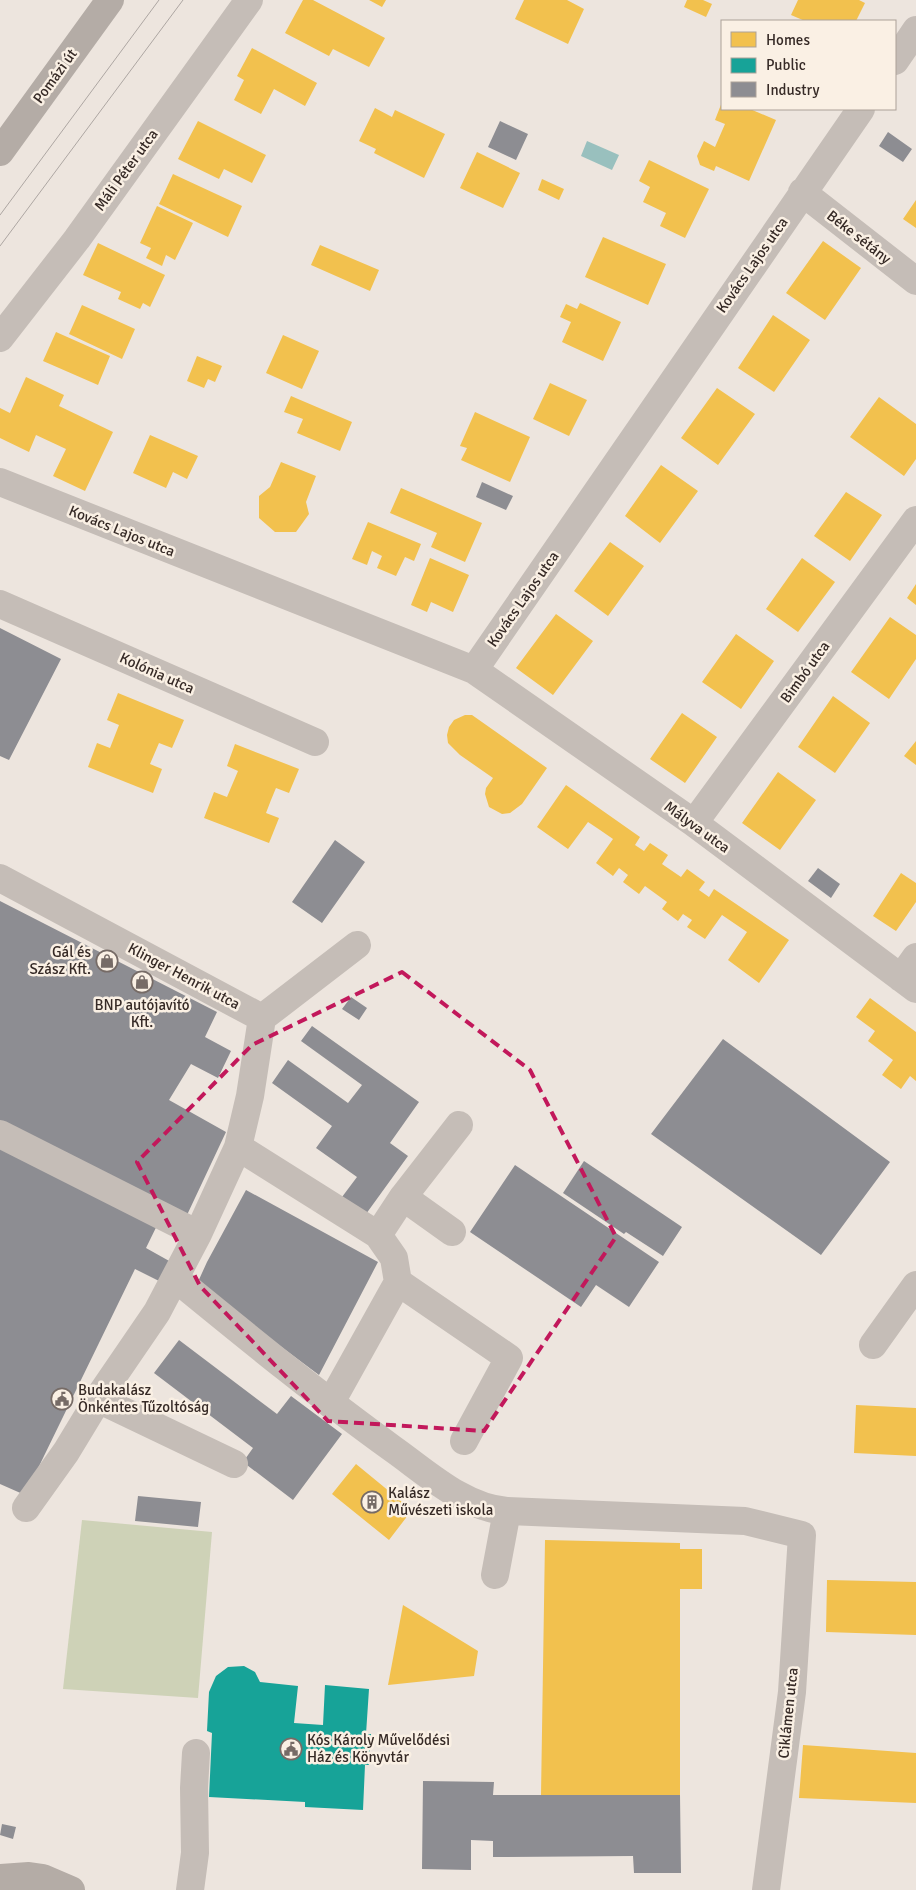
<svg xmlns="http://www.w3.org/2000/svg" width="916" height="1890" font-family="Signika,sans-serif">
<rect width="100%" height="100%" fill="#ede5de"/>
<path fill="#ced2b7" d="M82,1520L212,1532L198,1698L63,1689Z"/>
<path fill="#99c0be" d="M587,141L619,155L612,170L581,156Z"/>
<path fill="#f2c14e" d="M303,0H313L385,38L369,67L333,49L329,56L285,33Z
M369,0H386L382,7Z
M524,0H567L584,9L568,44L515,19Z
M687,0H703L712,4L706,17L684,7Z
M798,0H859L865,3L856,21H805L791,15Z
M252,48L317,83L305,106L274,89L261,114L234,100L244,80L237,76Z
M722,102V109H750L776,120L749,181L716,166L714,171L700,165L697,156L704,141L715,147L725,124L715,120Z
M375,108L392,117L395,110L445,134L424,178L374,153L376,149L359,141Z
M198,121L266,155L252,183L224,169L219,179L178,159Z
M477,152L520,173L503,208L460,188Z
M649,160L709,189L685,238L660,226L666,213L643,202L650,187L639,181Z
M173,174L242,206L228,237L159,204Z
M542,179L564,189L559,200L538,190Z
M916,200V228L903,219Z
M157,206L193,223L175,260L166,255L162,266L146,258L151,248L140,243Z
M603,237L666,264L648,305L585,277Z
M823,241L861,268L825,320L786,293Z
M98,243L165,275L150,307L143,303L140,309L118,299L121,292L83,275Z
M320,245L379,270L370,291L311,265Z
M580,303L621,322L603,361L562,342L571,322L560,317L566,304L577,309Z
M82,305L135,329L122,359L69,334Z
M773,315L810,340L774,392L738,368Z
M56,332L110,356L98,385L43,361Z
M283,335L319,351L302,389L266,373Z
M197,356L222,366L215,382L208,379L204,388L187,381Z
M26,377L64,395L59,406L113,432L85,491L53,476L66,449L36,435L29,452L0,438V408L10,413Z
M550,383L587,400L569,436L533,419Z
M717,388L755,414L718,465L681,438Z
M291,396L352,422L340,451L297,433L303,419L284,412Z
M879,397L916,424V459L904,476L850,437Z
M475,412L530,437L510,482L461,460L467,448L460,446Z
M150,435L198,456L187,479L173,472L166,488L133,473Z
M281,462L316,476L306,502L309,514L296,532H275L259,518V496L270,487Z
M661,465L698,491L660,543L625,516Z
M401,488L482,523L465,562L431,547L437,533L390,513Z
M846,492L882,515L850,561L814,536Z
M368,522L421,544L414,561L405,557L396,576L377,568L382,556L372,551L367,565L352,559Z
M610,542L644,566L608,616L574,591Z
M430,558L469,575L453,612L431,602L427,612L411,605Z
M802,558L835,582L798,632L766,609Z
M916,584V605L907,598Z
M556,614L593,641L553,695L516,668Z
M890,617L916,635V659L889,699L851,672Z
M736,634L774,661L741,709L702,682Z
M118,693L184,720L172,748L159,743L150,764L162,769L153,793L88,767L97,743L110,748L119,725L107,720Z
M833,696L870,723L835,773L798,747Z
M682,713L717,737L685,783L650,759Z
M465,715H472L547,768L522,804L510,813L502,814L489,807L485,794L486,788L493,778L460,755L448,743L447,735L449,727L454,720Z
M916,741V765L904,756Z
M235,744L299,769L289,793L276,788L271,800L266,813L279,818L269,843L204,818L214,792L227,797L238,771L227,766Z
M778,772L816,800L780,850L742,823Z
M566,785L640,837L635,845L644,851L650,843L668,855L662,864L681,877L687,869L705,882L699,890L709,897L714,889L789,940L759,983L728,960L747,932L722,915L705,939L687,927L692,920L683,914L678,921L662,909L667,902L645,886L639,894L623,882L628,875L619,868L613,876L596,863L613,839L600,830L588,822L568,849L537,827Z
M901,873L916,883V902L896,931L873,916Z
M870,998L916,1032V1081L910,1076L901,1089L882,1075L893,1060L868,1041L875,1031L856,1017Z
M856,1405L916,1408V1456L854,1453Z
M356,1464L412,1510L389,1540L332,1494Z
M545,1540L680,1543V1549H702V1589H680V1795H541Z
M827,1580L916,1582V1635L826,1632Z
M403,1605L478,1651L474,1676L388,1685Z
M803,1745L916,1753V1803L799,1798Z"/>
<path fill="#17a398" d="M244,1666L255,1672L260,1682L298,1686L294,1723L323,1725L325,1685L369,1689L366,1734H371L369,1765H365L363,1810L305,1807V1802L209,1797L212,1733L207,1731L209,1692L216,1676L228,1667Z"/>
<path fill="#8d8d92" d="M500,121L528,134L516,160L488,147Z
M888,132L912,149L903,162L879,146Z
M482,482L513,496L506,510L476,497Z
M0,628L61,659L9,760L0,756Z
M335,840L365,862L322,923L292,902Z
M818,868L840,884L831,898L808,881Z
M0,901L217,1012L205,1037L231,1051L218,1078L191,1064L169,1100L226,1132L187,1215L167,1205L146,1248L171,1262L161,1282L135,1269L25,1495L0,1484Z
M351,997L367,1008L359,1020L342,1009Z
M312,1026L419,1102L390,1143L408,1156L366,1214L342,1197L357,1177L316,1148L332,1126L272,1083L288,1060L348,1103L362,1085L301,1041Z
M723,1039L890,1162L821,1255L651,1134Z
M584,1161L682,1227L663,1256L626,1232L624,1234L563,1193Z
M515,1165L659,1262L629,1307L596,1285L581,1307L470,1232Z
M246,1190L378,1262L319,1375L197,1284L207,1262Z
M179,1340L277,1414L291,1396L342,1434L293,1500L243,1462L253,1448L154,1373Z
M138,1496L201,1502L198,1527L135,1521Z
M423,1781L494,1782L493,1795H680L681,1873H634L633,1856L493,1857V1841L471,1840V1870L422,1869Z
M2,1824L16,1827L13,1839L0,1835Z"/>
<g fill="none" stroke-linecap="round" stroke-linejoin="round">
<path stroke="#c5bdb7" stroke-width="28" d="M895,61L916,30
M802,192L916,281
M0,338L77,239L249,0
M0,482L474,670L861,109
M0,604L315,742
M474,670L694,823L916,989
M694,823L916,520
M0,878L262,1018L357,945
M901,978L916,957
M262,1018L250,1096L238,1147L378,1235L403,1197L452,1232
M0,1134L198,1234
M403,1197L459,1125
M175,1278C246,1336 318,1395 393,1449C427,1473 464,1508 507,1511
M398,1282L509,1358L464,1441
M873,1345L916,1285
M98,1399L234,1464
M330,1404L398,1282L394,1258L378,1235
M26,1508L66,1452L103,1391L157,1312L198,1234L238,1147
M495,1575L507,1511L745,1521L802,1535L792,1692L766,1890
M190,1890L195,1853L194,1788L196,1753"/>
<path stroke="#b4aca6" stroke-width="28" d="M0,152L110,0
M0,1878L29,1876L43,1878L71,1890"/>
<path stroke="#ada6a2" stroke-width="1" d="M0,215L159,0
M0,246L183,0"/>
</g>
<path fill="none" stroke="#c2185b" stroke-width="4" stroke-dasharray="10 6" stroke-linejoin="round" d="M402,972L530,1070L616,1237L484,1431L328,1421L200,1286L137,1162L252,1045Z"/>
<defs>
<g id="shop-ring" transform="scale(1.125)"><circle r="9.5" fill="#faf0e4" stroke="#766b66" stroke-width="1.5"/><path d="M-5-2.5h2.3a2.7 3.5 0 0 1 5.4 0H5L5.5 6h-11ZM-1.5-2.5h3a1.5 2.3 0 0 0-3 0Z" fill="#766b66"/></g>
<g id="civic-ring" transform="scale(1.125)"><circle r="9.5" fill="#faf0e4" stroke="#766b66" stroke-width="1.5"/><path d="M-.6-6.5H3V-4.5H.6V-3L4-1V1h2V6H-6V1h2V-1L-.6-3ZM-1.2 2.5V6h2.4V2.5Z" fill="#766b66"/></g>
<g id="building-ring" transform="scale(1.125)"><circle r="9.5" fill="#faf0e4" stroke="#766b66" stroke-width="1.5"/><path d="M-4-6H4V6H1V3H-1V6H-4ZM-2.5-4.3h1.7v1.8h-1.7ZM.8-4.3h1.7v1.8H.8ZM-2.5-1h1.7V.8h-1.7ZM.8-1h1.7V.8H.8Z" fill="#766b66"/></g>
</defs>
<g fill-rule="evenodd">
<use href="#shop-ring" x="107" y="961"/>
<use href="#shop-ring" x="142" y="982"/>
<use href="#civic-ring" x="62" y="1399"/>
<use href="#building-ring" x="372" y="1502"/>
<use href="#civic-ring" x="291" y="1749"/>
</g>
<g text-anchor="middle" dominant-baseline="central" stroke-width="5" stroke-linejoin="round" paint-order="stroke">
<g font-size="15" fill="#362a26" stroke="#faf0e4">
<text transform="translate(55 76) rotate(-54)">Pomázi út</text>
<text transform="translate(126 170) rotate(-54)">Máli Péter utca</text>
<text transform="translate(859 237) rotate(38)">Béke sétány</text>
<text transform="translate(752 265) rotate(-55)">Kovács Lajos utca</text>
<text transform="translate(122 531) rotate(22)">Kovács Lajos utca</text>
<text transform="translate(523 599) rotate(-55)">Kovács Lajos utca</text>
<text transform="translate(805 672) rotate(-54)">Bimbó utca</text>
<text transform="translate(157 673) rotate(24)">Kolónia utca</text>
<text transform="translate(697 827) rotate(36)">Mályva utca</text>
<text transform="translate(184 976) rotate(28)">Klinger Henrik utca</text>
<text transform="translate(788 1713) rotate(-84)">Ciklámen utca</text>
</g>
<g font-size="15" fill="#362a26" stroke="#faf0e4" text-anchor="start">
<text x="91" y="952" text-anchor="end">Gál és<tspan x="91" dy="17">Szász Kft.</tspan></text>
<text x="142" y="1005" text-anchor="middle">BNP autójavító<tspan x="142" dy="17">Kft.</tspan></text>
<text x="78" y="1390">Budakalász<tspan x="78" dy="17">Önkéntes Tűzoltóság</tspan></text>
<text x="388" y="1493">Kalász<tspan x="388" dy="17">Művészeti iskola</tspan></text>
<text x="307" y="1740">Kós Károly Művelődési<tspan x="307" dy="17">Ház és Könyvtár</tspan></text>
</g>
</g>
<rect x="721" y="20" width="175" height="90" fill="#faf0e4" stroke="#aca198"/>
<rect x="731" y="32" width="25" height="15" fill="#f2c14e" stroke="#aca198"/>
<text x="766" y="45" font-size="15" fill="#362a26">Homes</text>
<rect x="731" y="58" width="25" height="15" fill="#17a398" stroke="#aca198"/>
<text x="766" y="70" font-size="15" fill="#362a26">Public</text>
<rect x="731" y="82" width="25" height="15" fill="#8d8d92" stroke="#aca198"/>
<text x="766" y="95" font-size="15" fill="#362a26">Industry</text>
</svg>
